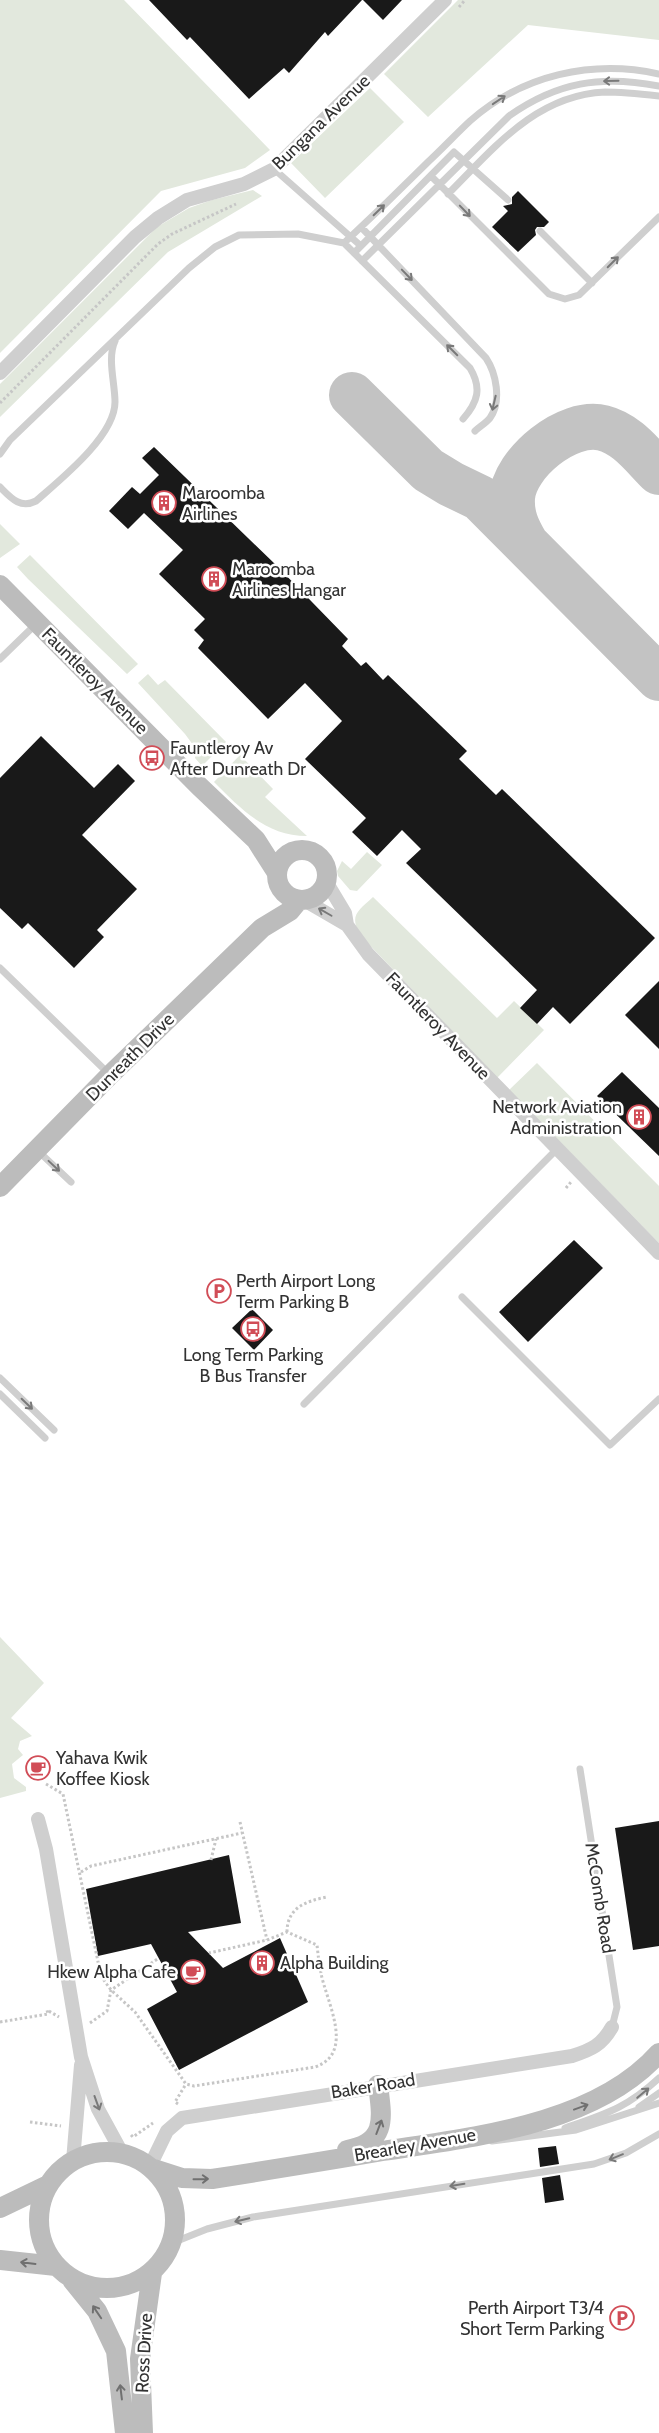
<svg xmlns="http://www.w3.org/2000/svg" width="659" height="2433" font-family="Cabin,sans-serif">
<rect width="100%" height="100%" fill="#fff"/>
<path fill="#e2e8dd" d="M0,0H124L270,150L245,168L161,191L0,353Z
M458,0H659V40L528,25L428,117L384,74Z
M370,88L404,122L325,198L291,163Z
M253,190L262,196L168,252L0,417V384L157,227L189,208L212,200Z
M0,524L20,544L0,558Z
M30,555L138,664L127,674L28,579L17,567Z
M148,674L158,685L165,680L226,742L202,766L195,758L196,749L185,734L138,683Z
M240,755L273,789L265,797L307,836C266,836 240,808 214,782Z
M367,852L382,865L357,891L350,890L338,876L337,871L342,861L351,869Z
M373,897L497,1018L514,1001L544,1030L497,1078L360,935C349,915 358,911 373,897Z
M537,1063L659,1186V1243L509,1090Z
M0,1637L44,1683L11,1718L32,1736L20,1741L18,1749L23,1755L12,1764L14,1778L26,1787V1791L0,1798Z"/>
<g fill="none" stroke-linecap="round" stroke-linejoin="round">
<path stroke="#c3c3c3" stroke-width="46" d="M352,395L428,470L451,484L480,498L659,678
M526,544C517,529 511,516 512,498C514,463 568,419 603,428C627,434 642,455 659,472"/>
</g>
<path fill="#191919" d="M149,0H362L328,36L325,32L289,73L284,68L249,99L190,37L187,40Z
M363,0H402L383,20Z
M518,191L549,222L544,227H537L535,230L536,235L518,252L492,227L508,211L503,206L512,204V197Z
M154,447L276,565L348,639L342,646L361,666L366,662L383,680L388,675L467,751L459,759L496,795L502,789L655,938L570,1024L553,1007L537,1024L520,1008L537,990L406,863L421,849L402,830L377,856L352,832L366,818L305,759L342,721L305,683L268,719L198,648L204,640L194,630L205,619L159,574L183,550L144,513L128,529L109,511L132,487L140,494L159,475L142,458Z
M41,736L94,788L118,764L135,781L82,835L137,889L97,930L104,937L74,968L28,923L22,929L0,908V778Z
M659,981V1049L625,1015Z
M622,1072L659,1108V1156L597,1096Z
M574,1240L603,1268L528,1342L499,1312Z
M252,1309L273,1330L254,1350L232,1328Z
M659,1821V1946L633,1950L615,1828Z
M229,1855L241,1923L188,1932L223,1968L280,1938L308,2002L179,2070L147,2009L177,1992L151,1944L98,1956L86,1889Z
M556,2146L559,2164L540,2167L538,2148Z
M560,2175L564,2200L545,2203L542,2178Z"/>
<g fill="none" stroke-linecap="round" stroke-linejoin="round">
<path stroke="#c6c6c6" stroke-width="3" stroke-dasharray="2.5 2.5" stroke-linecap="butt" d="M459,7L465,0
M0,403L158,244L172,234L236,204
M566,1188L571,1182
M46,1784L63,1794L101,1976L111,1990L135,2012L186,2084L194,2086L315,2067C356,2053 326,2001 321,1973C319,1964 318,1954 317,1945L287,1932L267,1940L209,1953
M240,1822L267,1940
M211,1860L216,1839
M81,1872L91,1866L242,1833
M287,1932C287,1907 307,1901 327,1897
M0,2022L48,2014L47,2010L59,2017
M90,2023L107,2011L111,1990L159,1958
M178,2104L175,2102L186,2084
M30,2122L61,2126
M131,2135L133,2137L153,2123"/>
<path stroke="#cfcfcf" stroke-width="7" d="M274,169L361,246
M431,176L549,294L565,299L579,295L659,217
M448,194C494,148 536,95 605,92C623,92 641,94 659,96
M361,227L486,358C496,373 502,401 490,418C486,423 479,427 475,431
M540,231L592,283
M344,243C373,216 401,189 429,161C443,148 456,134 470,121C522,75 592,59 659,74
M354,253L454,152L508,200
M362,261L509,116C557,82 601,75 659,86
M0,454L10,440L189,268L215,247L239,235L298,234L344,243L470,368C482,388 478,402 463,419
M0,487C11,498 20,509 36,501C61,479 115,436 115,402C115,383 107,358 115,341
M0,659L36,624
M0,968L108,1073
M37,1150L71,1182
M462,1297L610,1445L659,1399
M0,1378L54,1430
M0,1394L45,1438
M304,1404L557,1149
M580,1769L617,2007L612,2027
M639,2107L659,2093
M565,2128C605,2114 627,2108 659,2078
M492,2141L576,2130L659,2103
M172,2243L207,2229L253,2217L594,2164L626,2153L659,2134"/>
<path stroke="#cfcfcf" stroke-width="14" d="M0,373L135,237L158,218L187,200L244,184L274,169L445,0
M327,883L345,913L347,925
M304,900L347,925L368,954L659,1253
M38,1819L46,1849L81,2057L98,2109L122,2153
M73,2161L81,2065
M150,2166L167,2131L182,2118L572,2056C591,2050 602,2045 612,2027"/>
<path stroke="#bcbcbc" stroke-width="20" d="M0,585L199,786L256,840L277,873
M277 875a25 25 0 1 1 50 0a25 25 0 1 1-50 0Z
M0,1187L110,1075L262,928L290,911L299,900
M347,2150C388,2143 382,2117 378,2085
M39 2220a68 68 0 1 1 136 0a68 68 0 1 1-136 0Z
M154,2169L182,2178L212,2179C269,2170 326,2161 383,2151C473,2137 595,2125 659,2053
M0,2208L48,2185
M0,2260L56,2266
M72,2280L97,2311L116,2351L125,2433
M143,2433L140,2359L152,2273"/>
</g>
<defs><path id="oneway-shaft" d="M-6 0H5M1.5-3L5.5 0L1.5 3" fill="none" stroke-width="1.6" stroke-linecap="round" stroke-linejoin="round" transform="scale(1.25)"/></defs>
<g stroke="#797979">
<use href="#oneway-shaft" transform="translate(611 81) rotate(179)"/>
<use href="#oneway-shaft" transform="translate(499 100) rotate(-34)"/>
<use href="#oneway-shaft" transform="translate(379 210) rotate(-44)"/>
<use href="#oneway-shaft" transform="translate(465 211) rotate(46)"/>
<use href="#oneway-shaft" transform="translate(613 262) rotate(-45)"/>
<use href="#oneway-shaft" transform="translate(407 275) rotate(46)"/>
<use href="#oneway-shaft" transform="translate(452 350) rotate(-135)"/>
<use href="#oneway-shaft" transform="translate(494 403) rotate(103)"/>
<use href="#oneway-shaft" transform="translate(325 912) rotate(-150)"/>
<use href="#oneway-shaft" transform="translate(54 1166) rotate(43)"/>
<use href="#oneway-shaft" transform="translate(27 1404) rotate(44)"/>
<use href="#oneway-shaft" transform="translate(643 2093) rotate(-40)"/>
<use href="#oneway-shaft" transform="translate(97 2103) rotate(70)"/>
<use href="#oneway-shaft" transform="translate(616 2157) rotate(158)"/>
<use href="#oneway-shaft" transform="translate(457 2185) rotate(171)"/>
<use href="#oneway-shaft" transform="translate(242 2220) rotate(167)"/>
</g>
<g stroke="#707070">
<use href="#oneway-shaft" transform="translate(581 2107) rotate(-20)"/>
<use href="#oneway-shaft" transform="translate(379 2127) rotate(-69)"/>
<use href="#oneway-shaft" transform="translate(201 2179) rotate(-1)"/>
<use href="#oneway-shaft" transform="translate(28 2263) rotate(-173)"/>
<use href="#oneway-shaft" transform="translate(97 2312) rotate(-124)"/>
<use href="#oneway-shaft" transform="translate(121 2392) rotate(-97)"/>
</g>
<defs>
<g id="building-ring" transform="scale(1.25)"><circle r="9.5" fill="#fff" stroke="#d14d57" stroke-width="1.5"/><path d="M-4-6H4V6H1V3H-1V6H-4ZM-2.5-4.3h1.7v1.8h-1.7ZM.8-4.3h1.7v1.8H.8ZM-2.5-1h1.7V.8h-1.7ZM.8-1h1.7V.8H.8Z" fill="#d14d57"/></g>
<g id="bus-ring" transform="scale(1.25)"><circle r="9.5" fill="#fff" stroke="#d14d57" stroke-width="1.5"/><path d="M-5-6H5V4H4V6H2V4H-2V6H-4V4H-5ZM-3.5-4V0h7V-4ZM-3.5 1.2v1.5H-2V1.2ZM2 1.2v1.5H3.5V1.2Z" fill="#d14d57"/></g>
<g id="parking-ring" transform="scale(1.25)"><circle r="9.5" fill="#fff" stroke="#d14d57" stroke-width="1.5"/><path d="M-3.5-5.5H1a3.5 3.5 0 0 1 0 7H-1V5.5H-3.5ZM-1-3.4V-.6H.8a1.4 1.4 0 0 0 0-2.8Z" fill="#d14d57"/></g>
<g id="cafe-ring" transform="scale(1.25)"><circle r="9.5" fill="#fff" stroke="#d14d57" stroke-width="1.5"/><path d="M-5.5-4.5H6V0H3Q3 3.5 0 3.5H-2.5Q-5.5 3.5-5.5 0ZM3-3.2v2h1.7v-2ZM-6 4.5H4V6H-6Z" fill="#d14d57"/></g>
</defs>
<g fill-rule="evenodd">
<use href="#building-ring" x="164" y="503"/>
<use href="#building-ring" x="214" y="579"/>
<use href="#bus-ring" x="152" y="758"/>
<use href="#building-ring" x="639" y="1117"/>
<use href="#parking-ring" x="219" y="1291"/>
<use href="#bus-ring" x="253" y="1329"/>
<use href="#cafe-ring" x="38" y="1768"/>
<use href="#building-ring" x="262" y="1963"/>
<use href="#cafe-ring" x="193" y="1972"/>
<use href="#parking-ring" x="622" y="2318"/>
</g>
<g text-anchor="middle" dominant-baseline="central" stroke-width="5" stroke-linejoin="round" paint-order="stroke">
<g font-size="18" fill="#323232" stroke="#fff">
<text transform="translate(321 122) rotate(-44)">Bungana Avenue</text>
<text transform="translate(95 681) rotate(45)">Fauntleroy Avenue</text>
<text transform="translate(438 1026) rotate(46)">Fauntleroy Avenue</text>
<text transform="translate(130 1057) rotate(-45)">Dunreath Drive</text>
<text transform="translate(600 1898) rotate(81)">McComb Road</text>
<text transform="translate(373 2086) rotate(-9)">Baker Road</text>
<text transform="translate(415 2145) rotate(-10)">Brearley Avenue</text>
<text transform="translate(144 2353) rotate(-87)">Ross Drive</text>
</g>
<g font-size="18" fill="#323232" stroke="#fff" text-anchor="start">
<text x="182" y="493">Maroomba<tspan x="182" dy="21">Airlines</tspan></text>
<text x="232" y="569">Maroomba<tspan x="232" dy="21">Airlines Hangar</tspan></text>
<text x="170" y="748">Fauntleroy Av<tspan x="170" dy="21">After Dunreath Dr</tspan></text>
<text x="622" y="1107" text-anchor="end">Network Aviation<tspan x="622" dy="21">Administration</tspan></text>
<text x="236" y="1281">Perth Airport Long<tspan x="236" dy="21">Term Parking B</tspan></text>
<text x="253" y="1355" text-anchor="middle">Long Term Parking<tspan x="253" dy="21">B Bus Transfer</tspan></text>
<text x="56" y="1758">Yahava Kwik<tspan x="56" dy="21">Koffee Kiosk</tspan></text>
<text x="280" y="1963">Alpha Building</text>
<text x="176" y="1972" text-anchor="end">Hkew Alpha Cafe</text>
<text x="604" y="2308" text-anchor="end">Perth Airport T3/4<tspan x="604" dy="21">Short Term Parking</tspan></text>
</g>
</g>
</svg>
